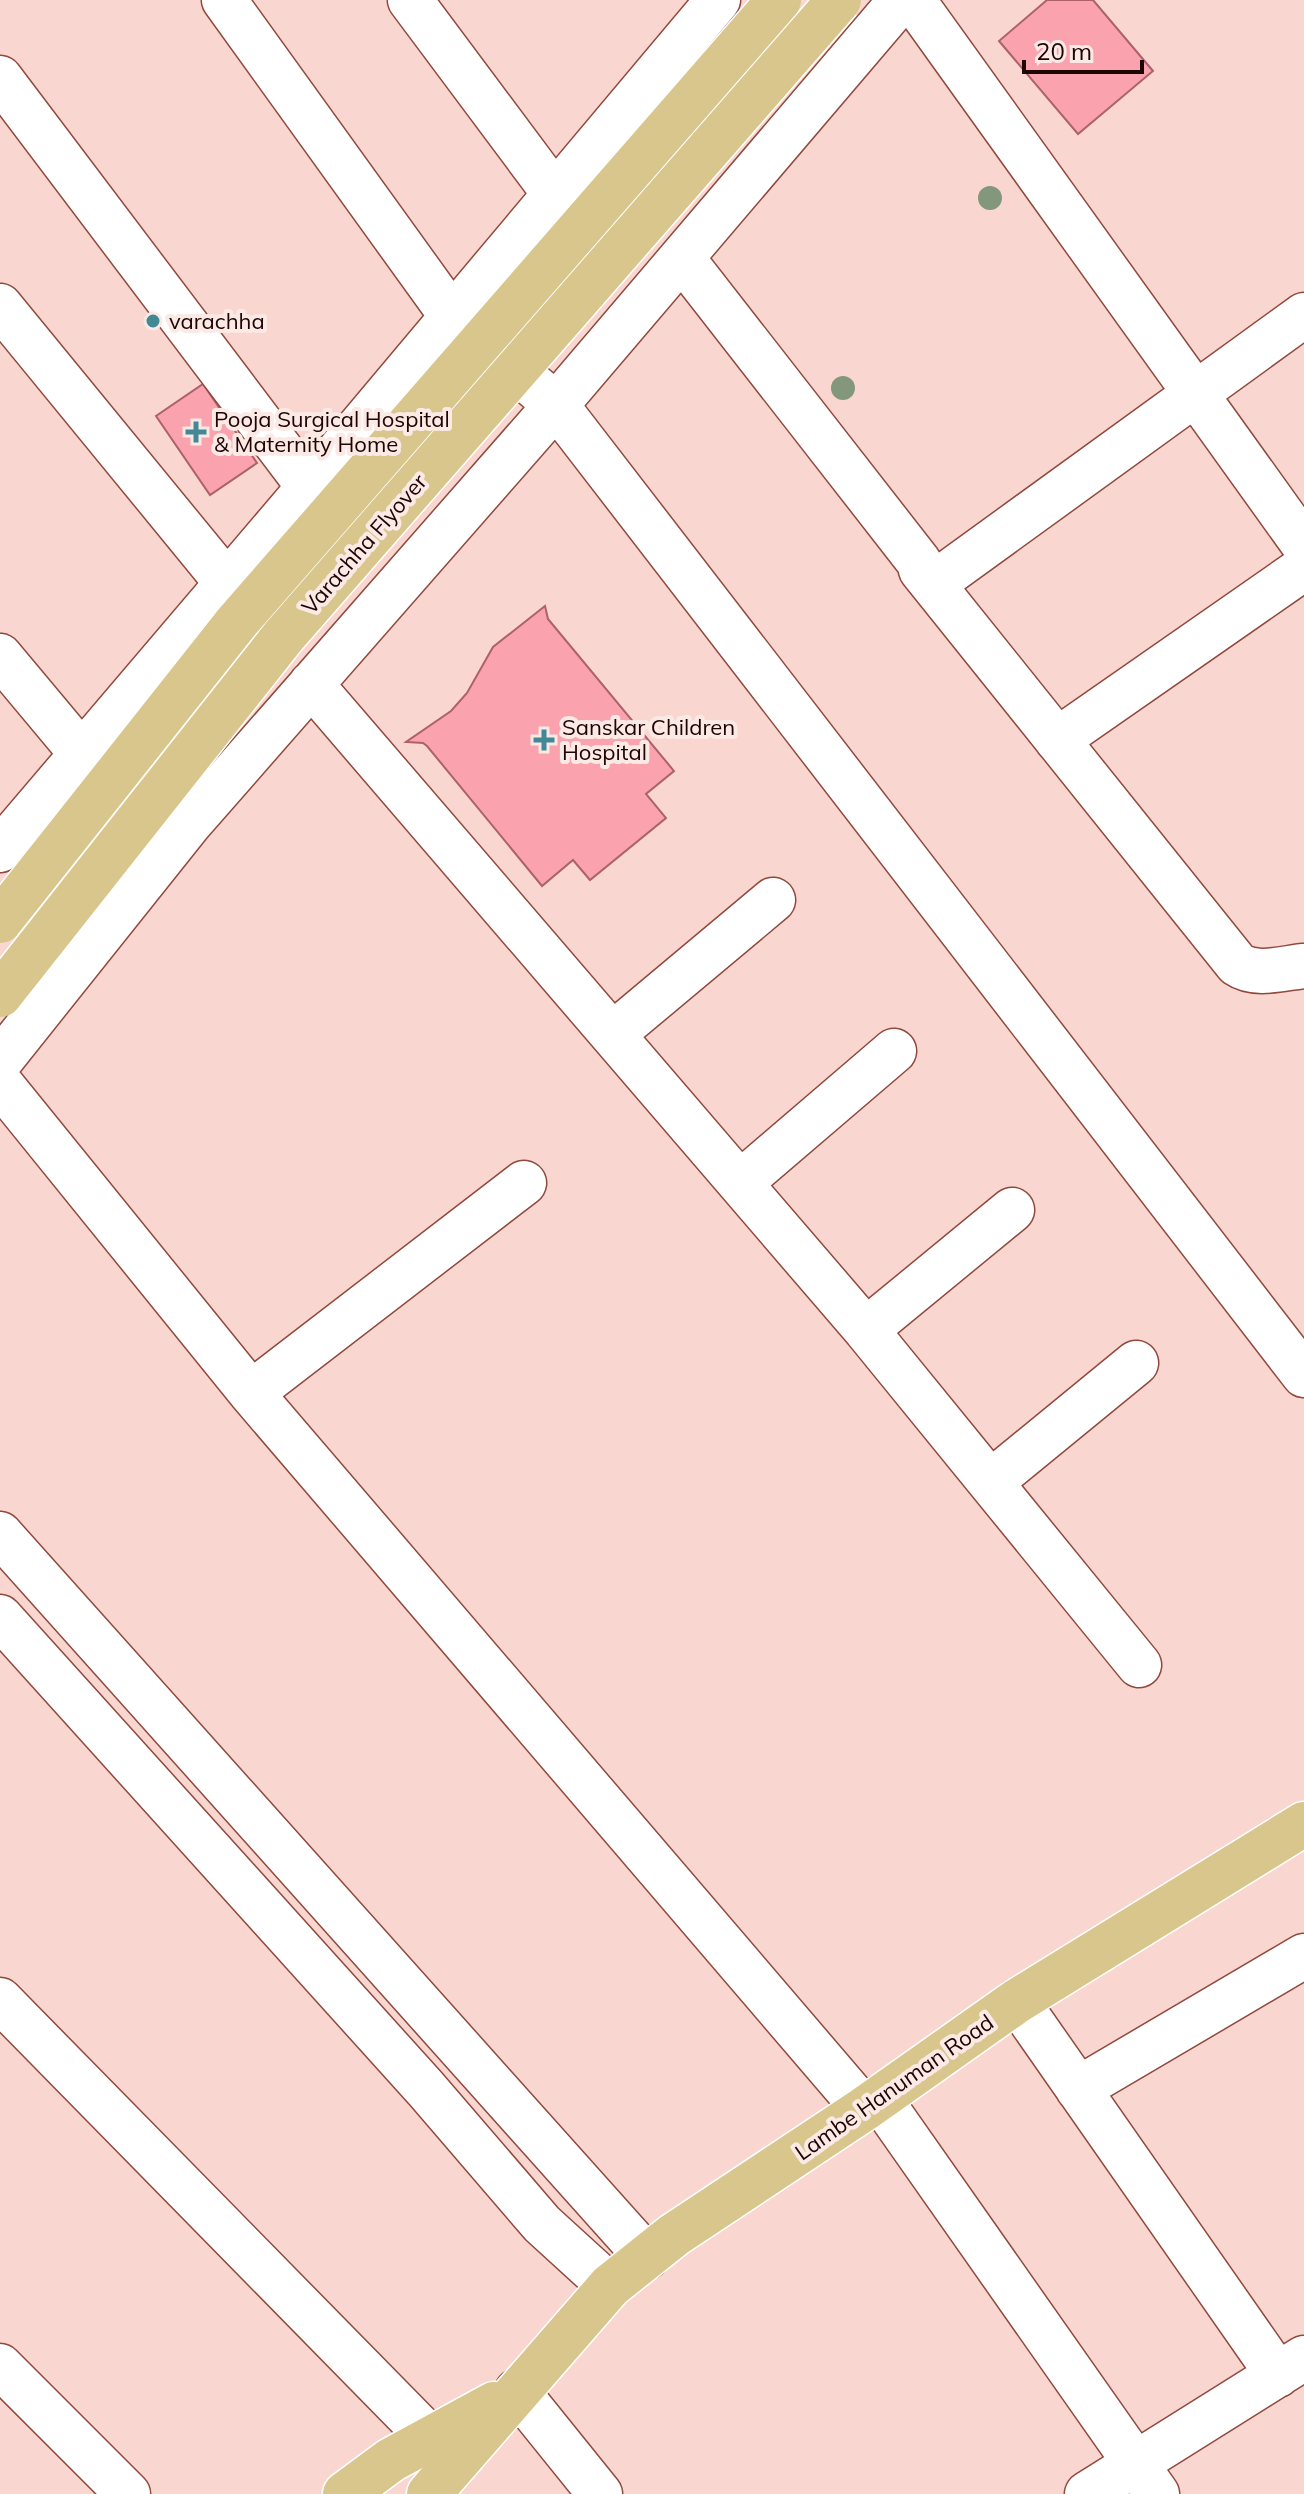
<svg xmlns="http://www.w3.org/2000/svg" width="1304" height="2494" font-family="Mulish,sans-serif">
<rect width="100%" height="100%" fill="#f9d7d0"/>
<path fill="#faa3ae" stroke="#ad616c" stroke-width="2" d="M1047,0H1093L1153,71L1078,134L999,41Z
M203,384L257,463L210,495L156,416Z
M545,606L548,619L674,771L646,794L666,818L590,880L573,860L542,886L427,746L423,743L406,742L451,711L467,693L493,647Z"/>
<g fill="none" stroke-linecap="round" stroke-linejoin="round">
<g stroke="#90493c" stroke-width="47">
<path id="minor" d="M224,0L451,315L556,405L1304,1375
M410,0L554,193
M913,0L1304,545
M0,78L309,487
M682,258L919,562L921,570L1237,964C1256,977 1283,968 1304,966
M0,306L227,583
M933,584L1304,315
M0,656L82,754
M311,684L866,1330L1139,1665
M1057,740L1304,568
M0,850L309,487L718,0
M613,1034L773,900
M0,1061L189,824L556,405L901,0
M0,1083L251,1393L864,2109
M740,1183L894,1051
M866,1330L1012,1210
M251,1393L524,1183
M992,1481L1136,1363
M0,1534L647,2257
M0,1617L426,2089L542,2224L610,2286
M0,2000L431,2439
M1017,2001L1278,2375
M1078,2089L1304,1956
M879,2098L1157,2494
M0,2366L128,2494
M517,2391L600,2494
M1087,2494L1304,2358"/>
</g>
<g stroke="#fff" stroke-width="47">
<path id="major" d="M345,2494L391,2460L494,2404
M429,2494L610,2286L674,2235L864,2109L1017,2001L1304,1824"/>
</g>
<use href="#minor" stroke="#fff" stroke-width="44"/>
<use href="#major" stroke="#d8c68c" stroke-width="44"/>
<g stroke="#fff" stroke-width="47" stroke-linecap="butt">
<path id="major-bridge" d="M0,921L236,623L779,0
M0,995L283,637L839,0"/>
</g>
<use href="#major-bridge" stroke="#d8c68c" stroke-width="44"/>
</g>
<g fill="#83977c">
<circle cx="990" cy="198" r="12"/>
<circle cx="843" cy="388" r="12"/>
</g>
<g fill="#438895" stroke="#fae9e5" stroke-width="3">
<circle cx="153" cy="321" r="8"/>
<path d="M192 420h8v8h8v8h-8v8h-8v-8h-8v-8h8z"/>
<path d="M540 728h8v8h8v8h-8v8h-8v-8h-8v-8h8z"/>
</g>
<g text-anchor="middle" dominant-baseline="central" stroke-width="8" stroke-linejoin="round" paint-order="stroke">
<g font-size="22" fill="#1e0402" stroke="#fae9e5" text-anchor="start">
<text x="169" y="321">varachha</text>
<text x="214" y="419">Pooja Surgical Hospital<tspan x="214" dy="25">&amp; Maternity Home</tspan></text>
<text x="562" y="727">Sanskar Children<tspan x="562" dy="25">Hospital</tspan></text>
</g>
<g font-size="22" fill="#1e0402" stroke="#fae9e5">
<text transform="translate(364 544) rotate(-49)">Varachha Flyover</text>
<text transform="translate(894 2087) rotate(-35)">Lambe Hanuman Road</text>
</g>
</g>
<path d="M1024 60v12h118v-12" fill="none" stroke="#1e0402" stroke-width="4"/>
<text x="1036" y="60" font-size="24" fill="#1e0402" stroke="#fae9e5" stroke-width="6" paint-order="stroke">20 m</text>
</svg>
